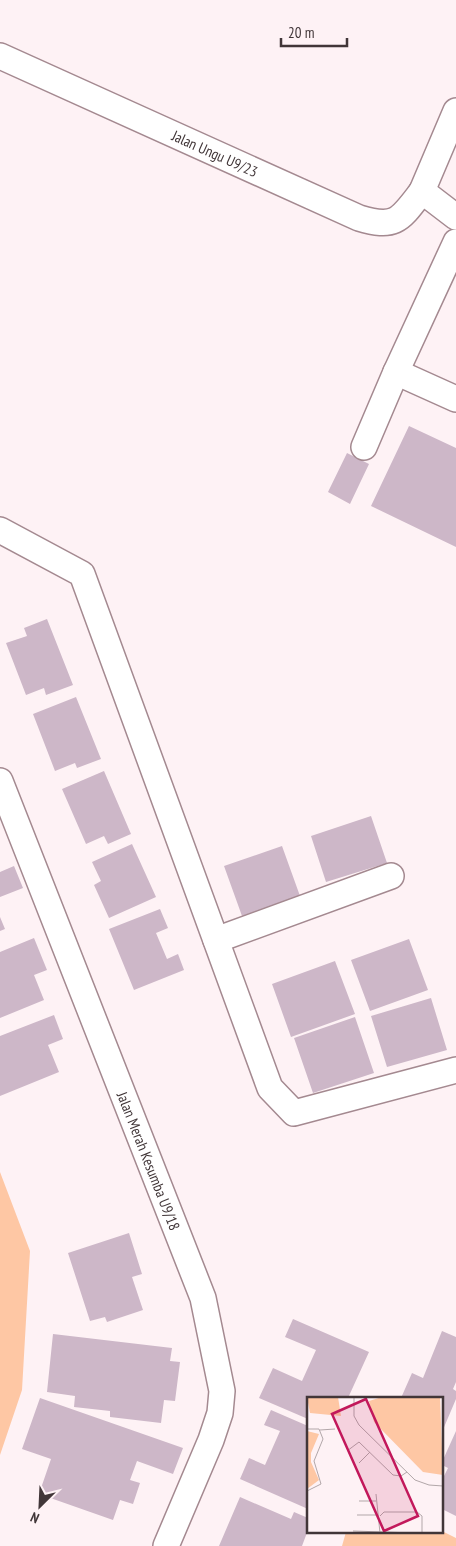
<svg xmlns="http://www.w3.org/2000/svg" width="456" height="1546" font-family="'PT Sans Narrow',sans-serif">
<rect width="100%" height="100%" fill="#fef2f5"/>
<path fill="#fec7a4" d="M0,1172L30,1251L22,1390L0,1455Z
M442,1531L456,1538V1546H342L346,1532H442Z"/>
<path fill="#cdb7c8" d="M409,426L456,448V547L371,506Z
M347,453L369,464L350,504L328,492Z
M47,619L73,685L46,695L44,688L26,695L6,643L27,636L24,628Z
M76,697L101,759L77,768L75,763L55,771L33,714Z
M104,771L131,834L108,844L104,836L86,844L62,789Z
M371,816L387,863L326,882L311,836Z
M132,844L156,897L109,918L94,885L101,881L92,862Z
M282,846L300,896L242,916L224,866Z
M14,866L23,888L0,897V872Z
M160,909L168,928L156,933L167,959L178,954L184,970L134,990L109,929Z
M0,917L5,929L0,931Z
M34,938L47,970L34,975L44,1000L0,1018V952Z
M409,939L428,990L370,1011L351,960Z
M335,961L355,1014L291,1037L272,984Z
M431,998L447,1050L387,1067L371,1016Z
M54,1015L63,1039L48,1045L59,1072L0,1096V1036Z
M355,1017L374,1073L313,1093L294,1038Z
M129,1233L142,1274L132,1277L143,1310L107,1322L105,1317L90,1321L68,1253Z
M293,1319L369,1352L348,1398H308V1419L259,1398L273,1368L302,1381L316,1350L285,1337Z
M442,1331L456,1337V1382L453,1389L456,1391V1399L442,1432V1398H401L412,1373L423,1378Z
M53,1334L172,1348L170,1361L180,1362L175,1401L164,1400L161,1423L110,1417V1411L74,1407L75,1396L47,1392Z
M40,1398L183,1448L173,1474L137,1461L130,1480L140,1483L133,1504L120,1500L113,1520L39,1494L51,1459L22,1449Z
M271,1410L308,1426V1509L240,1479L249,1458L265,1465L280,1431L264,1425Z
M456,1431V1516L442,1509V1480L448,1468L442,1465V1462Z
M240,1497L291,1519L294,1512L308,1518V1530L302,1546H219Z"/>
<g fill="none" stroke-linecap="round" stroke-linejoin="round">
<g stroke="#a48990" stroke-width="28">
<g id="minor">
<path id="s1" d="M0,56L359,218C396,229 400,220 422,191"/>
<path d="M456,111L422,191L456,217"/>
<path d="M396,372L456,399"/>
<path d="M364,447L396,372L456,242"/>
<path d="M0,530L82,574L270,1088L294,1113L456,1070"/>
<path id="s2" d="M0,781L203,1298L222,1391L220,1413L211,1440L166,1546"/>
<path d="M216,940L391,876"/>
</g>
</g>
<use href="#minor" stroke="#fff" stroke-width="25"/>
</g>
<g text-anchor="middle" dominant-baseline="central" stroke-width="4" stroke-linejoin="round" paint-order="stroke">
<g font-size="15" fill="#413638" stroke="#fef2f5">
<text stroke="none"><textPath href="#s1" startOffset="236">Jalan Ungu U9/23</textPath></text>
<text stroke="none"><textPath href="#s2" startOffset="408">Jalan Merah Kesumba U9/18</textPath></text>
</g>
</g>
<g transform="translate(307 1397)">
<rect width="136" height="136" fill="#fef2f5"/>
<path d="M0,0H31L34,19L3,16ZM75,0H133L136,78L116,75L67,25L62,4ZM0,34L12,37L4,56V65L12,83L0,92Z" fill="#fec7a4"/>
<path fill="none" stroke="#b2a7a9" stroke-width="1" d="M47,0V19L52,28L108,83L122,88L136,89M0,32H12L16,42L7,64L14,87L0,94M13,33L28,32M40,54L52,45L86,78L94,79L100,75M52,66L63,55M136,94V134M69,97L73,136M52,104H69M50,118H69M73,119L77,115H110L115,119V136M46,134L107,136"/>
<path fill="#c2185b" fill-opacity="0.15" stroke="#c2185b" stroke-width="2.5" d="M59,2L111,119L77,134L25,17Z"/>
<rect width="136" height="136" fill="none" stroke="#413638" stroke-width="2.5"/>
</g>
<g transform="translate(40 1506) rotate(204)" stroke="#fef2f5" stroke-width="4" paint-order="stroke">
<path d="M0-4L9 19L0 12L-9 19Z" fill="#413638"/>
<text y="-8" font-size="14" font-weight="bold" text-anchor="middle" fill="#413638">N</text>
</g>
<path d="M281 38v8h66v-8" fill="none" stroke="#413638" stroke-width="2.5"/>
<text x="288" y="38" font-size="15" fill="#413638" stroke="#fef2f5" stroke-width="4" paint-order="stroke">20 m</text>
</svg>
